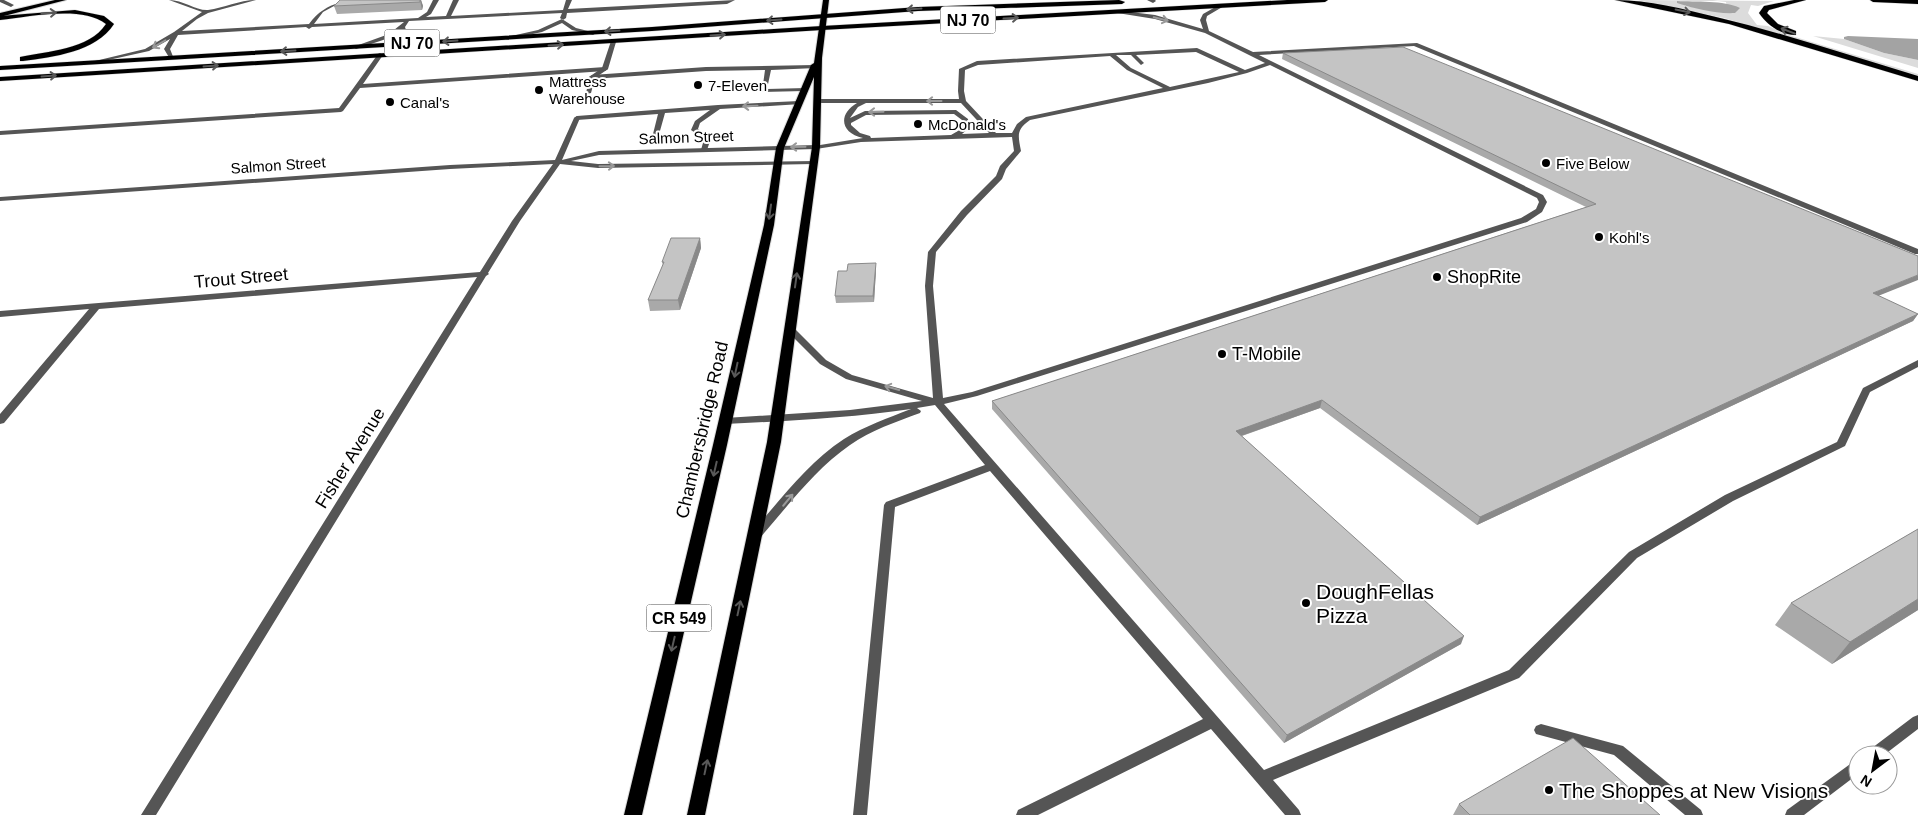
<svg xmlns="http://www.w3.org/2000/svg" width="1918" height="815" font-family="Arial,sans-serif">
<rect width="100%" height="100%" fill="#fff"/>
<path fill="#dcdcdc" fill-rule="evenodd" d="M1637,0L1774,1L1758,6L1751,5L1748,13L1757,25L1768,26L1792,36L1918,74V76L1724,18ZM1709,0L1726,2L1728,13L1686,6L1677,1Z
M1813,36L1844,39L1884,53L1918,60V68Z"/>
<path fill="#a3a3a3" d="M1677,1C1695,2 1724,0 1740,8L1735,13C1716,14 1696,9 1677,3Z
M1848,36L1918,39V60L1884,53L1844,39V37Z"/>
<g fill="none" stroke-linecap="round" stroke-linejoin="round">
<g stroke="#dbdbdb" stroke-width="2">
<path id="primary" d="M55,0H66L0,17V13Z
M823,0H829L822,58L820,147L781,442L705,815H687L767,442L812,147L814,77L784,148L774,225L727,445L642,815H624L713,445L764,225L776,148L811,65L814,63Z"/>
</g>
<g stroke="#dbdbdb" stroke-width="1">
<path id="trunk" d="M1119,0L1125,2L1122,4L918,11L652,31L0,70V66L652,27L918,7Z
M1287,0H1328L1325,2L822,30L0,81V77L822,26Z
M1615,0C1649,0 1683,9 1716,17C1784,33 1851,56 1918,76V81L1729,24Z
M1794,0H1806L1769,10L1767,13L1778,24L1796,31V35C1781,35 1767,25 1759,13L1764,6Z
M1870,0H1918V4L1873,2Z
M75,10L104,16L114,24C96,52 53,57 23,61H20V57C47,51 89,50 106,24C82,5 29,17 0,20V16Z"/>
</g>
<path fill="#555" fill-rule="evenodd" d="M0,0H4L14,5L11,7L0,2Z
M169,0C183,0 197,11 208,10C224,8 239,0 256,0L208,13L197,19L182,31L309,24C327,0 348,0 378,0L334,6L323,12L314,24L418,18L427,12L433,0H439L431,14L426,17L446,16L453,0H459L451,16L563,10L566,0H572L568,9L735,0L727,4L567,13L566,18L563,20L560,18L562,13L409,21L405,27L408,36L426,42L427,43L424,45L403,38L401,31L386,39L356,49L353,47L389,34L404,22L312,27L309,29L306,27L178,35L170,49L174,59H170L164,49L170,39L149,51L95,63V61L145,49L174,32L202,12Z
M1147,0H1155L1156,1L1153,3Z
M1219,5L1224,6L1207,16L1206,20L1209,31L1253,52L1417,43L1918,249V254H1915L1414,46L1259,55L1543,195L1547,202L1542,212L1527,222L977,396L944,404L1264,770L1509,670L1629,552L1725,495L1837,442L1863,388L1918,360V367L1870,392L1845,446L1733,501L1637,558L1519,678L1273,780L1299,810L1301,815H1285L1211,729L1038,815H1016L1018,810L1203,719L990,471L895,507L867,815H853L884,505L886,502L985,465L935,405L917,408L921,411L920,413C896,422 871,430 850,445C814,470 788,506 759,539H751L749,536L751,533C780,501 807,463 844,439C865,426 888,418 911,409C849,418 787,421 725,424L720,421L725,418L850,410L922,401L846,379L820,364L785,329L787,327H793L826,360L852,375L933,398L925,286L928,252L961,211L996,176L1000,166L1014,151L1012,137L861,142L816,149L813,147L814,146L863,138C840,133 838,114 857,103H817L814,101L817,99H959L958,91L959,69L977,61L1197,48L1245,70L1265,63L1205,33L1155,19L1111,12L1114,10L1155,15L1203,29L1200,20L1203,14ZM1196,52L1239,72L1170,87L1131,68L1116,55H1131L1141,65L1144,63L1136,55ZM1110,56L1127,70L1163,88L1026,117L1017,124L1012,133H996L966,101L964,91L965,70L978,65ZM1270,65L1537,198L1539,202L1536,209L1521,218L972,392L943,398L933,286L936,252L967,215L1002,179L1006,169L1021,151C1018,135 1016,130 1030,120L1208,83L1247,73ZM866,103H961L989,133L962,134L969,128L968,119L956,110L865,111L850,118L858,107ZM954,114L962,120L963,128L951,135L871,138L870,136L860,133L851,125V123L866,115Z
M562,19L576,28L596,33L593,35L572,30L562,23L542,32L510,39L507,37L538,30Z
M380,53L383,55L363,84L605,67L608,69L605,71L360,88L343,111L341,112L0,135V131L339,108L378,54Z
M814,65L817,67L816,68L771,70L767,89L806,88V90L804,91L762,92L765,70L706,71L592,79L589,77L592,75L706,67Z
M799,101L801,102V104L720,109L700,123L698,129L711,138L707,150L704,152L701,150L704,139L691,130L695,121L710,110L665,113L658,138L655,140L652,138L658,114L577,120L574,118L577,116L718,105Z"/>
<path fill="#555" fill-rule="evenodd" d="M611,41L616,42L608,69L595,78L591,93L586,94L589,77L602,68Z
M577,116L580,118L562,160L599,151L816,145L819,147L816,149L599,155L571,161L598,164L815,161L817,162L813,164L598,168L560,164L520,221L488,273L489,274L486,276L156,815H141L477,277L99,309L4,423L0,424V414L89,309L0,317V311L480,272L512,221L553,164L450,169L0,201V197L450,165L555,160L574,118Z
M1918,715V729L1884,755H1866L1868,751L1913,717Z
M1541,724L1623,746L1701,810L1703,815H1685L1614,755L1536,734L1534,730L1536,726Z
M1858,760V774L1804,815H1785L1787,810L1853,762Z"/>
<use href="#primary" fill="#000" fill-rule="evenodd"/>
<use href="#trunk" fill="#000" fill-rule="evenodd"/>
</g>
<path fill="#a9a9a9" d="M421,0L423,6L422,10L337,14L334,6Z
M1283,53L1878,296L1918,314L1913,321L1477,525L1320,408L1242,436L1461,644L1284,743L992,409V401L1586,207L1282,59Z
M700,238L701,248L680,310L650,311L648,300L663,265L662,262Z
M876,270L874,302L836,303L835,296Z
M1918,529V610L1832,664L1775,625L1791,603Z
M1459,804L1660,815H1453Z"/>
<path fill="#898989" d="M420,0H421L423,6L422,10Z
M700,238L701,248L680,310L678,300Z
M876,263V270L874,302L873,296Z
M1918,275V280L1868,300L1873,293Z
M1918,314L1913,321L1477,525L1480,517Z
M1322,400L1320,408L1235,438L1236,431Z
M1918,599V610L1832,664L1850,642Z
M1464,636L1461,644L1284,743L1287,735Z"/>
<path fill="#c4c4c4" stroke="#898989" d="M340,0H420V2L334,6Z
M1403,47L1918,256V275L1873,293L1918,314L1480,517L1322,400L1236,431L1464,636L1287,735L992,401L1596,204L1283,53Z
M671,238H700L678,300H648L664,262H662Z
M876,263L873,296H835L838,271H847L848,264Z
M1918,529V599L1850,642L1791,603Z
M1573,738L1660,815H1470L1459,804Z"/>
<defs><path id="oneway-shaft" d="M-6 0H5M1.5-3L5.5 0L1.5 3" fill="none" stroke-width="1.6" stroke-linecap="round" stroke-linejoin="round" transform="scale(1.25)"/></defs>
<g stroke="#595959">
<use href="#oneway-shaft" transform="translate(914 9) rotate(176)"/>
<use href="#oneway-shaft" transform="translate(1683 11) rotate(11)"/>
<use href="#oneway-shaft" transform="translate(49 13) rotate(-3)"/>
<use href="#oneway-shaft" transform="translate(1011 18) rotate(-3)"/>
<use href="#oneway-shaft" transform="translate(774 20) rotate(176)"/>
<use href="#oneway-shaft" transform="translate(612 31) rotate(176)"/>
<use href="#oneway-shaft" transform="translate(1788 31) rotate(-159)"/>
<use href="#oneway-shaft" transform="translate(718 35) rotate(-4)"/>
<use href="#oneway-shaft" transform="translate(450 41) rotate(176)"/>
<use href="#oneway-shaft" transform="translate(556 45) rotate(-3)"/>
<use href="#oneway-shaft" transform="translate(288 51) rotate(177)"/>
<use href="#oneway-shaft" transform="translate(211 66) rotate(-4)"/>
<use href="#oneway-shaft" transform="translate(49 76) rotate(-4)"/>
<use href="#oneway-shaft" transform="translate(770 212) rotate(98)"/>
<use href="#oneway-shaft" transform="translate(796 280) rotate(-82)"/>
<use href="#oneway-shaft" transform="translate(736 370) rotate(102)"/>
<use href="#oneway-shaft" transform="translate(715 469) rotate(103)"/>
<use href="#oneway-shaft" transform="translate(739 608) rotate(-78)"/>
<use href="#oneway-shaft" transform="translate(673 644) rotate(103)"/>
<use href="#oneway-shaft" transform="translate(706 767) rotate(-78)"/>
</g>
<g stroke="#999">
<use href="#oneway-shaft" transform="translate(1161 19) rotate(14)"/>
<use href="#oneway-shaft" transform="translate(159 44) rotate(150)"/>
<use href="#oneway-shaft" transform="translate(934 101) rotate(-180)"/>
<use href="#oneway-shaft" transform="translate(750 106) rotate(178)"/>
<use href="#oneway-shaft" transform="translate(876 112) rotate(179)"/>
<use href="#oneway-shaft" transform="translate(798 147) rotate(179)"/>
<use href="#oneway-shaft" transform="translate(607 166) rotate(-1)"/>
<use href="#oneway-shaft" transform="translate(892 388) rotate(-164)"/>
<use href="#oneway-shaft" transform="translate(788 500) rotate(-50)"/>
</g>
<g fill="#000" stroke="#fff" stroke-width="2">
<circle cx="698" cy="85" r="5"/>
<circle cx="539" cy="90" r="5"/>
<circle cx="390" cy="102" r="5"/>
<circle cx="918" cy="124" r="5"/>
<circle cx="1546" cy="163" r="5"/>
<circle cx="1599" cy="237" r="5"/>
<circle cx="1437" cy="277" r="5"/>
<circle cx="1222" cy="354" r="5"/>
<circle cx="1306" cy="603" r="5"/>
<circle cx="1549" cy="790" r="5"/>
</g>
<g text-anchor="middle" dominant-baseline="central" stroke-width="4" stroke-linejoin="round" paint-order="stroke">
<g font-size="15" fill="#000" stroke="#fff" text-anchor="start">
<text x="549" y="81">Mattress<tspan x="549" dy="17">Warehouse</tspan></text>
<text x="708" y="85">7-Eleven</text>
<text x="400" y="102">Canal's</text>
<text x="928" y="124">McDonald's</text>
<text x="1556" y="163">Five Below</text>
<text x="1609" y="237">Kohl's</text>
</g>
<g font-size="15" fill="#000" stroke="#fff">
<text transform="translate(686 137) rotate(-2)">Salmon Street</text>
<text transform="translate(278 165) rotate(-4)">Salmon Street</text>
</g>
<g fill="#fff" stroke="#4c4c4c" stroke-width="1">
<rect x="940.5" y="6.5" width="55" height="27" rx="4"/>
<rect x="384.5" y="29.5" width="55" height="27" rx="4"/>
<rect x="646.5" y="604.5" width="65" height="27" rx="4"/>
</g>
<g font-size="16" font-weight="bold" fill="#000">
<text x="968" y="20">NJ 70</text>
<text x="412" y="43">NJ 70</text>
<text x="679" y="618">CR 549</text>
</g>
<g font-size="18" fill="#000" stroke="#fff" text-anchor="start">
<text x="1447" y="277">ShopRite</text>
<text x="1232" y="354">T-Mobile</text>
</g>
<g font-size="18" fill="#000" stroke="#fff">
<text transform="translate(241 278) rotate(-5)">Trout Street</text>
<text transform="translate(702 430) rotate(-77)">Chambersbridge Road</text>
<text transform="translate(350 458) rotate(-58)">Fisher Avenue</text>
</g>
<g font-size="21" fill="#000" stroke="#fff" text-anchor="start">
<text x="1316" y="591">DoughFellas<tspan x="1316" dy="24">Pizza</tspan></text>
<text x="1559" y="790">The Shoppes at New Visions</text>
</g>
</g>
<g transform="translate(1873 770) rotate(212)"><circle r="24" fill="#ffffff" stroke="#999999"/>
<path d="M0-4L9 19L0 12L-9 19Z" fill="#000000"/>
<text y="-8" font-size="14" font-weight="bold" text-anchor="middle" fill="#000000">N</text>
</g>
</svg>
